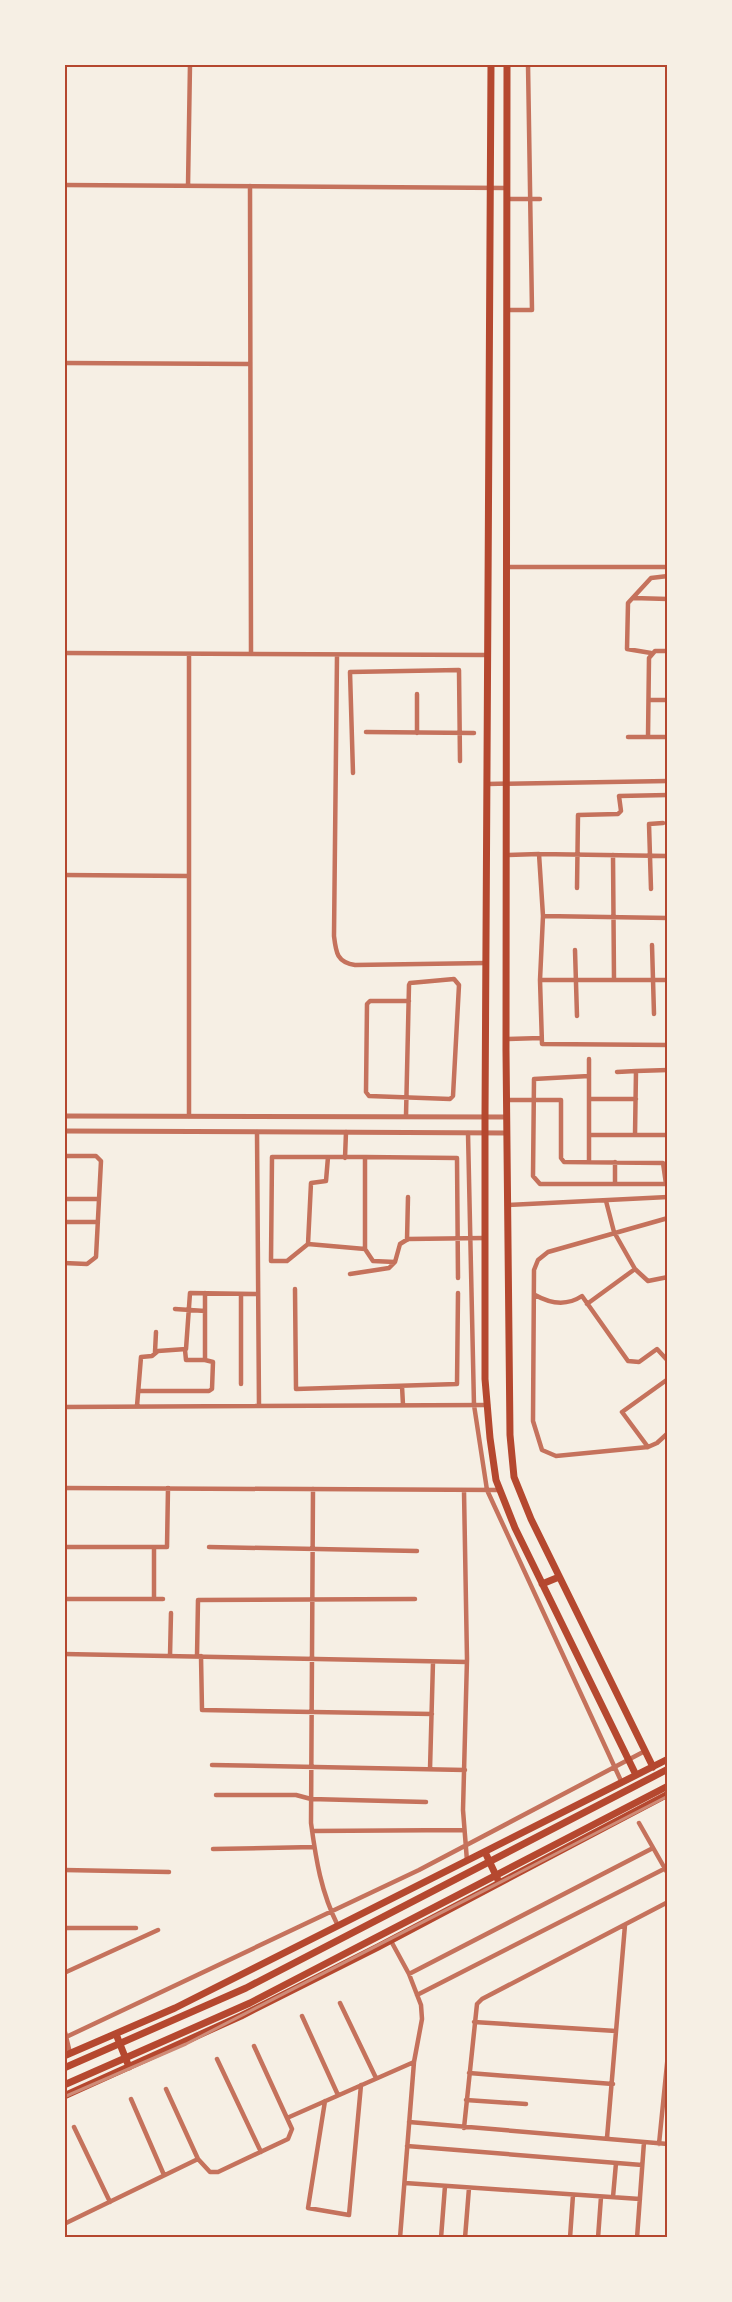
<svg xmlns="http://www.w3.org/2000/svg" width="732" height="2302" font-family="Roboto,sans-serif">
<rect width="100%" height="100%" fill="#f6efe4"/>
<g fill="none" stroke-linecap="round" stroke-linejoin="round">
<path stroke="#c5725c" stroke-width="4.5" d="M64,185L507,188
M188,186L190,64
M250,186L251,654
M507,199H540
M507,310H532L528,64
M64,363L250,364
M507,567H668
M633,598L668,599
M668,651H655L649,658L648,737H668
M64,653L487,655
M651,653L627,649L628,603L651,578L668,576
M337,656L334,936C336,953 337,962 355,965L486,963
M417,694V733
M649,700H668
M366,732L474,733
M628,737H648
M353,773L350,672L459,670L460,761
M487,784L668,781
M507,855L539,854
M613,855L614,980
M668,856L539,854L543,916L540,980L542,1044L668,1045
M64,875L189,876
M577,888L578,815L618,814L621,811L619,796L668,795
M651,889L649,824L663,823
M543,916L668,918
M652,945L654,1014
M575,950L577,1016
M540,980H668
M507,1039L541,1038
M589,1059V1162
M617,1072L636,1071
M589,1076L534,1079L533,1176L540,1184H668
M590,1099H636
M507,1100H561V1158L564,1162L663,1163L666,1184
M189,1116V654
M406,1116L409,985L410,983L454,979L459,985L453,1096L450,1099L369,1096L366,1092L367,1004L370,1001H409
M257,1132L259,1406
M468,1133L474,1405L487,1490L622,1783
M590,1135H668
M635,1135L636,1071L668,1070
M64,1156H96L101,1161L96,1257L87,1264L64,1263
M345,1158L346,1132
M615,1184V1162
M64,1199H99
M507,1205L668,1197
M668,1218L548,1252L538,1260L534,1270L533,1421L542,1450L556,1456L648,1447L657,1443L668,1433
M64,1222H98
M407,1240L408,1197
M308,1244L311,1183L326,1181L328,1157
M365,1249L308,1244L287,1261H271L272,1157H365
M395,1262L373,1261L365,1249V1157L457,1158L458,1278
M635,1269L648,1281L668,1277
M350,1274L389,1268L395,1262L400,1244L408,1239L485,1238
M295,1289L296,1389L457,1384L458,1293
M241,1294V1384
M535,1295C551,1304 567,1306 582,1296L628,1361L639,1362L657,1349L668,1361
M587,1304L635,1269L614,1232L606,1201
M175,1309L205,1311
M185,1350L186,1360H205
M155,1352L156,1332
M402,1386L403,1405
M138,1391H209L212,1389L213,1362L205,1360V1293
M137,1406L141,1357L152,1356L158,1351L186,1349L190,1293L258,1294
M64,1407L488,1405
M648,1447L622,1412L668,1379
M64,1488L500,1490
M313,1489L311,1823C316,1860 321,1892 338,1926
M464,1491L467,1659L463,1810L467,1861
M64,1547H167L168,1488
M209,1547L417,1551
M64,1599H163
M154,1599V1547
M64,1654L467,1662
M170,1656L171,1613
M197,1656L198,1600L415,1599
M201,1656L202,1710L432,1714
M212,1765L465,1770
M430,1769L433,1662
M216,1795H296L311,1799L426,1802
M639,1823L668,1874
M312,1831L464,1830
M213,1849L314,1847
M64,1870L169,1872
M64,1928H136
M391,1941L409,1974L421,2005L422,2019L414,2062L400,2238
M64,1973L158,1930
M409,1974L653,1848
M417,1995L664,1869
M340,2003L376,2078
M302,2016L338,2095
M474,2022L616,2031
M64,2028L70,2053
M64,2038L419,1870L645,1751
M217,2059L261,2152
M469,2073L613,2084
M166,2089L198,2159L210,2172H218L288,2139L292,2129L254,2046
M131,2099L164,2175
M466,2100L526,2104
M325,2101L308,2208L349,2215L361,2085
M287,2118L414,2062
M409,2122L668,2144
M74,2127L110,2202
M464,2128L477,2004L482,1999L668,1902
M607,2138L625,1925
M659,2144L668,2054
M407,2146L642,2165
M405,2183L640,2199
M613,2197L616,2163
M64,2224L198,2159
M441,2238L445,2186
M465,2238L469,2188
M570,2238L573,2195
M598,2238L601,2197
M637,2238L644,2142"/>
<path stroke="#c5725c" stroke-width="5" d="M64,1116L507,1117
M64,1131L507,1133"/>
<path stroke="#b5482f" stroke-width="7" d="M491,64L485,1117V1379L490,1438L496,1480L515,1528L636,1775
M507,64L506,1051L510,1435L514,1477L531,1519L653,1767
M542,1584L559,1577
M485,1852L498,1880
M116,2034L129,2067
M64,2056L175,2008L668,1759
M64,2096L241,2016L378,1947L668,1794"/>
<path stroke="#b5482f" stroke-width="7" d="M64,2068L246,1988L668,1769
M64,2085L250,2003L668,1786"/>
<path stroke="#cf8b77" stroke-width="3" d="M64,2097L186,2044L668,1796"/>
</g>
<rect width="732" height="2302" fill="none" stroke="#f6efe4" stroke-width="132"/>
<rect x="66" y="66" width="600" height="2170" fill="none" stroke="#b5482f" stroke-width="2"/>
</svg>
